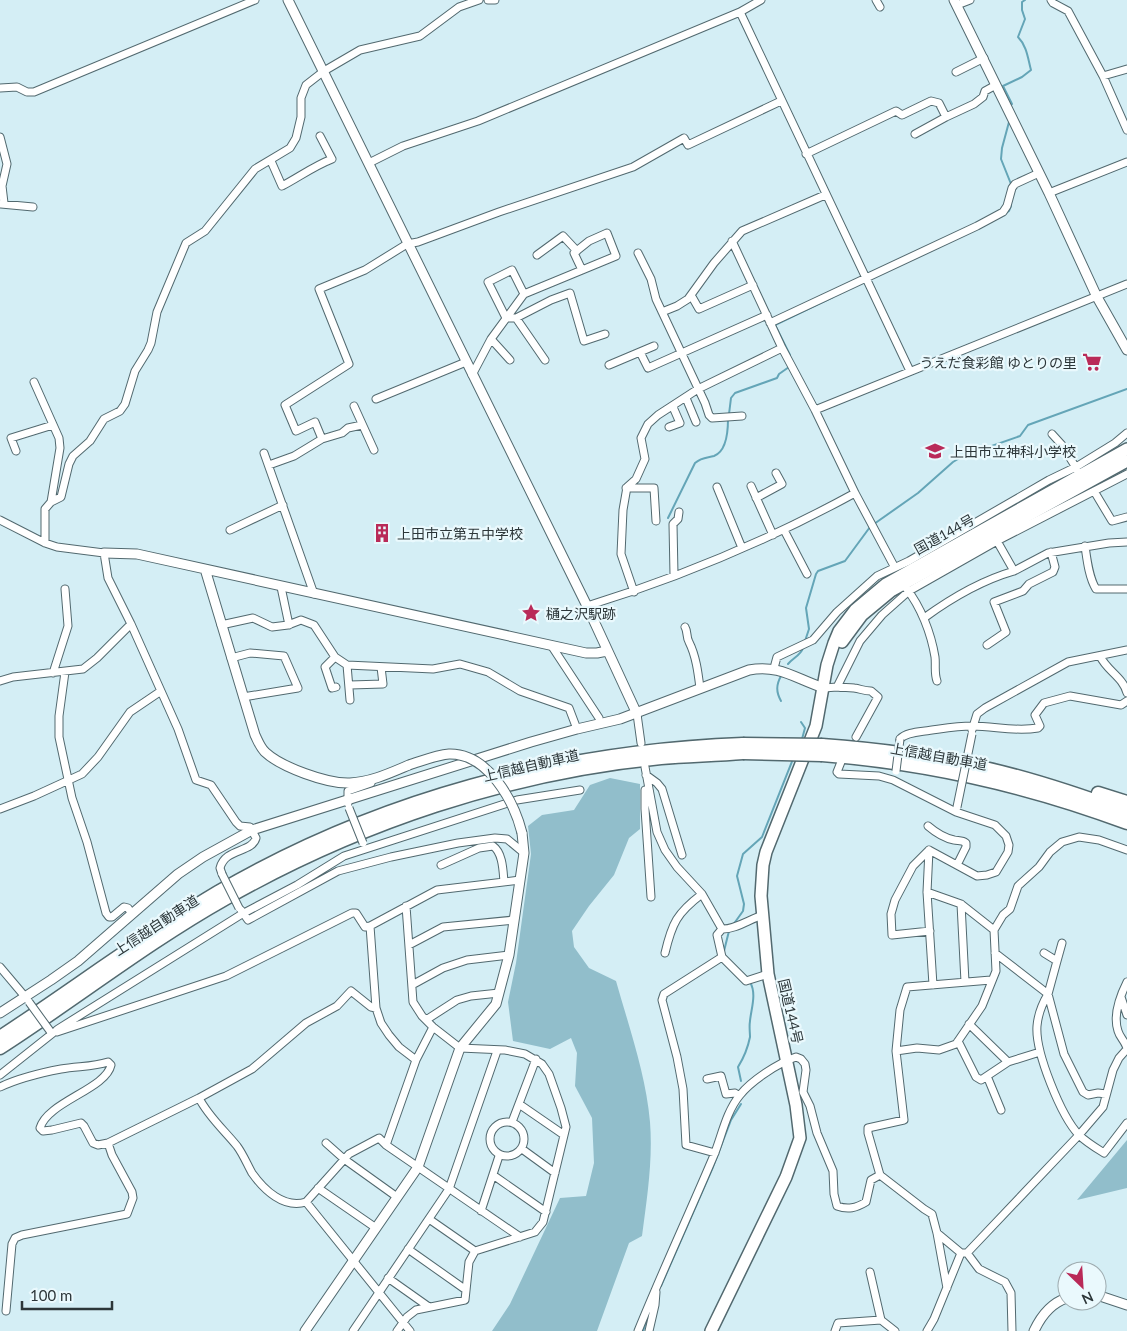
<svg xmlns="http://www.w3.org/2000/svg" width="1127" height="1331" font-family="Lato,'Noto Sans JP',sans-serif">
<rect width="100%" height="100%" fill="#d4eef5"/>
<path fill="#91becb" d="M610,778L640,784V829L629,838L614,875L589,906L572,931L574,947L589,968L616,981C629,1027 646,1075 650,1122C653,1160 647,1198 642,1236L629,1243L597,1331H492L510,1304L560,1198L586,1196L594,1163L592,1118L575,1086L577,1053L571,1038L550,1049L513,1041L508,1002L516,963L531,854L528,826L542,815L574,810L590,785Z
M1127,1140V1188L1077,1200Z"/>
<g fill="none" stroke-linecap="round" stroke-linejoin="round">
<path stroke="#64a5b7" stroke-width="2" d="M1008,106L1012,104L1003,86L1022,77L1031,70C1028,59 1027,46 1018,37L1025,19L1022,10V2L1025,0
M1009,122L1002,148L1001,159L1011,184
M1006,213L1009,211L1011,206
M790,355L775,325L833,297
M729,414L731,398L735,393L777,378L779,374L789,367
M668,518L695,463C702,457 707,458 714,456C727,451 728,430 728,419
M874,524L918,493L953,462L963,456L1020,436L1028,425L1127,389
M805,641L809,629L806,608L816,574L818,571L845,561L870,527
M788,664C793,658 801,655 803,648
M781,701C776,692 776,685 781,676
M801,722L805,728L802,739
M733,925L743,911L744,904L737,876L743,854L762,837L793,759
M724,951L729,931
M741,1081L738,1067C743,1059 748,1047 750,1037C750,1032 749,1027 750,1021C751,1009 757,994 750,982
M661,1286L713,1167L731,1120L741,1104
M643,1331L648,1317"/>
<g stroke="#52696f" stroke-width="9">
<path id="minor" d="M488,0H495
M876,0L880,7
M1051,0L1053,3L1068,11L1103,76L1127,130
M957,5L970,0
M740,12L910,371
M956,72L984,58
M1103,76L1127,69
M0,88L17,87L27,92H34L255,0
M915,134L946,117
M0,137L7,164L2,186L4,203
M806,154L896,111L902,115L931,101L939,103L946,117L974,104L983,97L985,91L996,85
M271,161L282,186C299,177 314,166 332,159L320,136
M369,163L403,146L478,121L740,12L761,0
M1049,193L1127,162
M1,204L33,207
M732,241L782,348L815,410L855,493L894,566
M638,253L651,279L656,299L705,403L709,415L712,418L742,416
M537,255L563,236L577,251
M524,294L512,270L488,282L506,318H516L551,300L570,293L584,341L605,334
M691,295L699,309L753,285
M662,312L677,306L688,299L714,263L742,231L825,195
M516,318L545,360
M770,323L977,226L1003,212L1007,206L1012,188L1015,184L1039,173
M491,339L510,360
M640,352L648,368L767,315
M609,365L654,346
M472,375L491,339L524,294L616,256L607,233L589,241L574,253L582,270
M34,382L59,438L60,448L51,502
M686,398L696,422
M376,399L466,362
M354,406L374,450
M815,410L1127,284
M669,427L680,423L673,407
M1052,434L1062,445L1078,471
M322,439L315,422L296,431L285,405L349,364L319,289L365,270L407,244L418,242L499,212L633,167L684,138L688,145L781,101
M16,451L11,438L53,425
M264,453L314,594
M269,465L294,456L322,439L342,433L348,428L362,425
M751,486L773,535
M717,487L742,548
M626,488H654L656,521
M1094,491L1112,521L1127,517
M756,498L782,484L776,473
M0,520L45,543L57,547L104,553L108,578L131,624L178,729L196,780L211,785L236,822L240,826L250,827L256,838C252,853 225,848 220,868L222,874
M230,530L283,505
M784,530L807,574
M997,541L1014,571L1048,553L1109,543L1127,542
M45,543V509L51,502L61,497L69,464L73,456L90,441L104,419L120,411L125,404L135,371L148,350L151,343L157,312L186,243L205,231L255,169L290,148L296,138L301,117V98L306,85L324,71L360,50L420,36L459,7L479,0
M1085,546C1087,560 1089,578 1096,589H1127
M674,575L673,524L678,519L679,512
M281,587L289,625
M906,588C921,607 931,633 935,657C936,665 934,673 937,681
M634,592L621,554L623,510L627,487L636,479L645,459L641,438L648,424L658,415L698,389L782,348
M587,606C678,578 771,539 855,493
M924,618C950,599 983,580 1014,571
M221,625L253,618L272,627L288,625L301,620L314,625L335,657L347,665L433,669L460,664L488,672L520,691L569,708L577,729
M685,627C688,632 686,637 689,642C696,656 698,672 700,688
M551,645L599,718
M987,645L1006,632L994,602L1023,591L1029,584L1053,572L1055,567L1051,552
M1100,656C1107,671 1123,677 1127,693
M335,657L325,667L332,688L336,687
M231,658L250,653L284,656L298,688L243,697
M347,665L350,700
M774,668L777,657L813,640L837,612L877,576L909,561L1049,480L1076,467L1115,443L1127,433
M65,672L59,716V737L72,798L87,842L106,913L109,917H112L124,907L128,908L132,914
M53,673L68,626L65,589
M0,681L13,677L83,669L97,658L131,624
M350,685L383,684L381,667
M837,687C843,688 849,687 854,688C861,689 864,691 871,691L878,697L856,737
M824,688L837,687L860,641L882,615L909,591L997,541L1127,474
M637,714L641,743
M972,730L977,714L985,708L1068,662L1127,650
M900,739C905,733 917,732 925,731C941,729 956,726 972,726C995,726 1014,732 1038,728L1040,726L1035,715L1044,703L1070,696L1121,705L1127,701
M841,762L837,772L839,774L879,776L893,780L956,812L995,825L1006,836L1009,845L1008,852L996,872L987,875L977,876L929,850
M645,767L657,832L665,850L677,867L702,894L722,929C734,930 750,919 763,915
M646,775L657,783L662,789L682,855
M645,790V809L651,897
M348,803V791L371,783
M0,809L34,796L82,774L98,757L130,712L161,691
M928,826C935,832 944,838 954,840C958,841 962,840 966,843V847L957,865
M929,850L927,892L933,985
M929,850L913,866L895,900L891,914L892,935L930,931
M441,865L479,848L493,846C503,853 503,871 504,882
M927,892L961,904L994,930
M961,904L965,982
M241,910L248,920L338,871L391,857L458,843L495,838L507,839L524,853
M722,929L717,935L722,957L746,981L768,974
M409,945L443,927L514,920
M665,953C672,923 677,913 702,894
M995,953L1048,994L1057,961L1044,953
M1057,961L1062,943
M0,967L27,999
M412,985L443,968L467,960L509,955
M1121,997L1127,1015
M426,1020L457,1000L471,996L499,993
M969,1024L1008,1062L1040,1052
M57,1032L226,976L352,913H356L365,927L370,926
M958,1041L976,1077L981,1080L1008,1062
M896,1051L917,1048L939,1050L956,1044L982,1006L996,971L994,930L1003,915L1010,909L1018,886L1039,867L1050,852L1062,842L1079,837L1099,840L1127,850
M416,1060L399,1047L389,1035L381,1023L376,1008L370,926L437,890L520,880
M0,1075L58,1029L242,914L297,885L344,856L517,800L580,790
M987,1076L1001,1110
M707,1079L721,1076L726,1094L735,1093L739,1096
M0,1087C19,1078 40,1073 61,1069C77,1066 93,1067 108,1062L111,1065C106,1089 47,1102 40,1128L43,1131L52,1130L81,1123L84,1126L93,1143L98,1145L108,1143L199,1098L252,1069L306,1023L337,1006L351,991L371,1007L376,1008
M1106,1094L1098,1093L1088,1095L1083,1092L1064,1054L1048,994C1042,1004 1038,1014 1037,1026C1035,1052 1061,1116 1079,1135C1086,1142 1096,1148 1104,1153L1127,1123
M199,1098C208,1116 224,1130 237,1146C243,1154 247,1164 252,1173C264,1190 284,1209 306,1202
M519,1104L564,1135
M490 1139a17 17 0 1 1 34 0a17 17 0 1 1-34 0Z
M512,1122L536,1059
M326,1143L344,1159L397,1197
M386,1145L416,1060L433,1027
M522,1149L555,1173
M715,1153L686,1145L683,1089L677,1057L662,1000L664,994L722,957
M493,1175L546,1212
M318,1188L376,1228
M481,1211L499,1156
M429,1219L475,1251
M937,1233L961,1253H967L1079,1135L1103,1107L1113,1070L1119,1058L1127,1049C1126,1042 1120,1038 1118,1031C1113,1016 1120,996 1127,982
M408,1249L466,1290
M967,1253L979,1269L1005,1282L1011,1293L1012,1331
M870,1272L881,1320L895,1331
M388,1278L429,1307
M947,1288L937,1233L932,1214L924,1209L880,1175L868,1133V1128L904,1120L896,1051L900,1010L907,987L991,980
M6,1311L12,1244L15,1238L22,1235L127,1214L133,1198L132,1192L112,1155L108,1143
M353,1331L449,1189L497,1051
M397,1331L407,1317L416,1310L465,1300L469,1262L475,1251L535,1232L543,1222L566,1127L561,1108L549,1074L542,1064L525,1054L505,1050L460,1048L433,1027L422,1016L413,1002L406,906
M410,1331L306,1202L349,1154L379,1138L386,1145L520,1237
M638,1331C662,1272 689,1214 714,1155C722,1135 726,1112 740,1095C751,1081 778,1063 796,1057L801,1059L805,1064L806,1070L803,1092L810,1106L817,1133L833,1171L834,1194L837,1206C848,1210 856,1208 866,1202L871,1180L880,1175
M649,1331L655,1305L656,1292
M835,1331L838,1323L881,1320
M927,1331L934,1319L961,1253"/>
</g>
<g stroke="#52696f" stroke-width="11">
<path id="tertiary" d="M288,0L587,606L637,714
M954,0L1049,193L1097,297L1127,350
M104,553L137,554L586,653H597L607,651
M205,569L255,735C258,741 260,747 265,752C281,767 327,784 350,783C371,782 390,773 409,765
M0,1013L51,980L78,961L178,874L203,857L252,830L531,742L577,729L620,719L749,670C779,664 796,679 824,688
M1097,1295L1127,1305
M305,1331L418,1167L460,1048L496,1004L509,955L524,853L522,833
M1034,1331C1041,1316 1051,1303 1067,1298"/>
</g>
<g stroke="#52696f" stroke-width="14">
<path id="trunk" d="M842,642L862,615L891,591L1127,461
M711,1331L786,1177L800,1138L796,1105L768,974L761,896L763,865L766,852L816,726L827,665L834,643L839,631L855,610L886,584L1127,449"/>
</g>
<g stroke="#52696f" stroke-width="15">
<path id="motorway" d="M822,745C877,749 931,756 985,768C1033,779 1081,795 1127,812
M822,755C927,763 1028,786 1127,823
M1098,793L1127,802
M0,1037C73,989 142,937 218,892C378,799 558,751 743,744
M0,1048C76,999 147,943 225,899C359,823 508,773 661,758C688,756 716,755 743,753"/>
</g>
<use href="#minor" stroke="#fff" stroke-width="7"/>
<use href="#tertiary" stroke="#fff" stroke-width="9"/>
<use href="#trunk" stroke="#fff" stroke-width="11"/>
<use href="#motorway" stroke="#fff" stroke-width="12"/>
<g stroke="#52696f" stroke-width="9" stroke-linecap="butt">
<path id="minor-bridge" d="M896,771L900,739
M957,807L972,734
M349,808L363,843
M222,874L239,908
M29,1002L50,1031"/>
</g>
<g stroke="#52696f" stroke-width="11" stroke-linecap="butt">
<path id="tertiary-bridge" d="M409,765C422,761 436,755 449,754C488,753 514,801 522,833"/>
</g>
<g stroke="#52696f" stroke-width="15" stroke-linecap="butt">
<path id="motorway-bridge" d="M743,744L822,745
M743,753L822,755"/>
</g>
<use href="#minor-bridge" stroke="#fff" stroke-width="7"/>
<use href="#tertiary-bridge" stroke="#fff" stroke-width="9"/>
<use href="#motorway-bridge" stroke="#fff" stroke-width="12"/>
</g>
<defs>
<g id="supermarket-bare" transform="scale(1.5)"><path d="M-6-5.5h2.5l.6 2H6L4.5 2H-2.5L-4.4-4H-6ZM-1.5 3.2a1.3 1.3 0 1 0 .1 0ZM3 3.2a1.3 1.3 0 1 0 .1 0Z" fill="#b92a58" stroke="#eaf9fd" stroke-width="2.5" paint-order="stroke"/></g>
<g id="school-bare" transform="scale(1.5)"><path d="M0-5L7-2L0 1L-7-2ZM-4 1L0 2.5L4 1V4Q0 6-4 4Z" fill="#b92a58" stroke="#eaf9fd" stroke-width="2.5" paint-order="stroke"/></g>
<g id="building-bare" transform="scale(1.5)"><path d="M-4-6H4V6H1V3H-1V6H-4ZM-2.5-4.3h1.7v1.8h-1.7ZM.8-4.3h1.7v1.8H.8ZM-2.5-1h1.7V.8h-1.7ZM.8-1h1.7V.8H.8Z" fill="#b92a58" stroke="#eaf9fd" stroke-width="2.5" paint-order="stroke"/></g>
<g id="sight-bare" transform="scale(1.5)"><path d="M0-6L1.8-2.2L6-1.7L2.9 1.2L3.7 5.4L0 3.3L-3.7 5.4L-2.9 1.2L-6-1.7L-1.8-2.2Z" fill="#b92a58" stroke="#eaf9fd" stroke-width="2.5" paint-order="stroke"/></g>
</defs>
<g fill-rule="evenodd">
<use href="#supermarket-bare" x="1092" y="362"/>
<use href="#school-bare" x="935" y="451"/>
<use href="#building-bare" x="382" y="533"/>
<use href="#sight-bare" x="531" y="613"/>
</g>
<g text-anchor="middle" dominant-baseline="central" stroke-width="4.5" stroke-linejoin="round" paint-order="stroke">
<g font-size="14" fill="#2c3639" stroke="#eaf9fd" text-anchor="start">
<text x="1077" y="362" text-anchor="end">うえだ食彩館 ゆとりの里</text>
<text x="950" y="451">上田市立神科小学校</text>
<text x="397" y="533">上田市立第五中学校</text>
<text x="546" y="613">樋之沢駅跡</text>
</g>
<g font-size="14" fill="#2c3639" stroke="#eaf9fd">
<text transform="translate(944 534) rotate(-29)">国道144号</text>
<text transform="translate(939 756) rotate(10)">上信越自動車道</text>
<text transform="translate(531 765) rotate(-13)">上信越自動車道</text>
<text transform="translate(156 925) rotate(-33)">上信越自動車道</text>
<text transform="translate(791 1011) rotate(77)">国道144号</text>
</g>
</g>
<g transform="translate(1082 1286) rotate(155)"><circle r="24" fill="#eaf9fd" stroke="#9eabaf"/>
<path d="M0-4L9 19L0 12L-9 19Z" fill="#b92a58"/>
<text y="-8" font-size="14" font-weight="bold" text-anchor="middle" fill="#2c3639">N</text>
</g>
<path d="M22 1301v8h90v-8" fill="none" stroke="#2c3639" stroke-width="2.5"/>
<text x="30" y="1301" font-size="15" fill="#2c3639" stroke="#eaf9fd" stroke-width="4" paint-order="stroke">100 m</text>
</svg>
